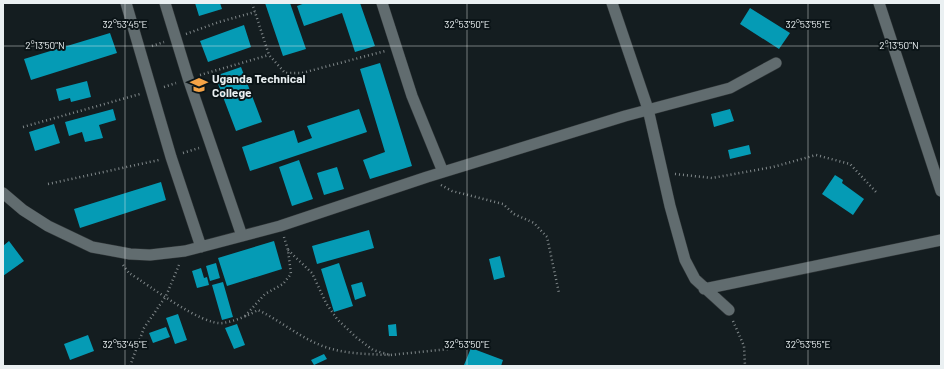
<svg xmlns="http://www.w3.org/2000/svg" width="944" height="369" font-family="Barlow,sans-serif">
<rect width="100%" height="100%" fill="#141d20"/>
<path fill="#059bb5" d="M195,3H220L222,9L199,16Z
M265,3H290L306,49L283,56Z
M305,3H360L375,46L355,52L342,13L304,26L297,6Z
M750,8L790,33L779,49L740,24Z
M244,25L251,47L208,62L200,41Z
M110,33L117,53L31,80L24,59Z
M380,63L412,166L370,179L363,160L385,152L360,69Z
M241,67L262,122L236,131L215,76Z
M87,81L91,97L71,102L70,98L59,101L56,89Z
M113,109L116,120L99,125L103,138L85,142L82,132L69,136L65,122Z
M359,109L367,132L250,171L242,147L294,130L298,143L312,138L307,126Z
M730,109L734,121L714,127L711,114Z
M54,124L60,143L35,151L29,132Z
M749,145L751,154L730,159L728,150Z
M299,160L313,199L292,206L279,167Z
M337,167L344,189L324,195L317,173Z
M835,175L843,180L842,183L864,199L853,215L822,194Z
M161,182L166,200L80,228L74,209Z
M369,230L374,248L317,264L312,246Z
M9,241L24,261L3,276V246Z
M274,241L282,269L227,286L218,258Z
M500,256L505,277L494,280L489,259Z
M216,263L220,278L210,281L206,266Z
M339,263L353,306L334,312L321,269Z
M201,268L204,278L207,277L209,285L197,288L192,271Z
M223,282L233,317L222,320L212,285Z
M362,282L366,296L355,300L351,285Z
M178,314L187,340L175,344L166,318Z
M237,324L245,345L234,349L225,328Z
M396,324L397,336H389L388,325Z
M166,327L170,337L153,343L149,333Z
M88,335L94,351L70,360L64,344Z
M471,348L503,360L501,366L464,365Z
M324,354L327,359L314,365L311,360Z"/>
<g fill="none" stroke-linecap="round" stroke-linejoin="round">
<g stroke="#303638" stroke-width="12">
<path id="minor" d="M126,3L171,157L201,247
M165,3L188,78L242,236
M382,3L412,96L443,172
M612,3L648,109L670,206L685,260L695,279L729,310
M879,3L941,191
M3,193L23,210L48,226L92,247L130,254L150,255L185,251L280,226L427,177L625,116L730,88L776,63
M704,289L941,240"/>
</g>
<path stroke="#80888a" stroke-width="2.5" stroke-dasharray="1 3" stroke-linecap="butt" d="M252,3L269,55L285,73H302L385,51
M186,34L219,22L255,12
M152,46L164,42
M200,75L269,55
M164,87L176,83
M23,127L140,94
M183,153L199,148
M675,174L712,178L773,167L816,155L850,164L877,193
M48,184L159,160
M441,185L452,191L503,204L514,214L534,223L547,237L559,293
M288,250L312,273L326,303L337,319L357,338L373,350L390,355L459,348
M123,265L129,273C149,285 202,326 223,323C235,321 247,316 258,310C279,320 298,336 320,345C342,354 366,354 390,355
M245,316L265,294L283,284L291,274L288,250L284,237
M733,321L744,346L745,366
M130,366L144,328L166,296L179,265"/>
<use href="#minor" stroke="#616c6f" stroke-width="11"/>
</g>
<path fill="none" stroke="#eaf0f2" stroke-width="1" stroke-opacity="0.45" d="M125,3V366M467,3V366M808,3V366M3,46H941"/>
<defs>
<g id="university-bare" transform="scale(1.38)"><path d="M0-5L7-2L0 1L-7-2ZM-4 1L0 2.5L4 1V4Q0 6-4 4Z" fill="#f5a346" stroke="#0b1417" stroke-width="2.5" paint-order="stroke"/></g>
</defs>
<g fill-rule="evenodd">
<use href="#university-bare" x="199" y="85"/>
</g>
<g text-anchor="middle" dominant-baseline="central" stroke-width="4" stroke-linejoin="round" paint-order="stroke">
<g font-size="12" font-weight="bold" fill="#eaf0f2" stroke="#0b1417" text-anchor="start">
<text x="212" y="78">Uganda Technical<tspan x="212" dy="14">College</tspan></text>
</g>
</g>
<g font-size="10" text-anchor="middle" fill="#eaf0f2" stroke="#0b1417" stroke-width="4" stroke-linejoin="round" paint-order="stroke">
<text x="125" y="28">32°53'45"E</text>
<text x="467" y="28">32°53'50"E</text>
<text x="808" y="28">32°53'55"E</text>
<text x="45" y="49">2°13'50"N</text>
<text x="899" y="49">2°13'50"N</text>
<text x="125" y="348">32°53'45"E</text>
<text x="467" y="348">32°53'50"E</text>
<text x="808" y="348">32°53'55"E</text>
</g>
<rect width="944" height="369" fill="none" stroke="#eaf0f2" stroke-width="8"/>
</svg>
